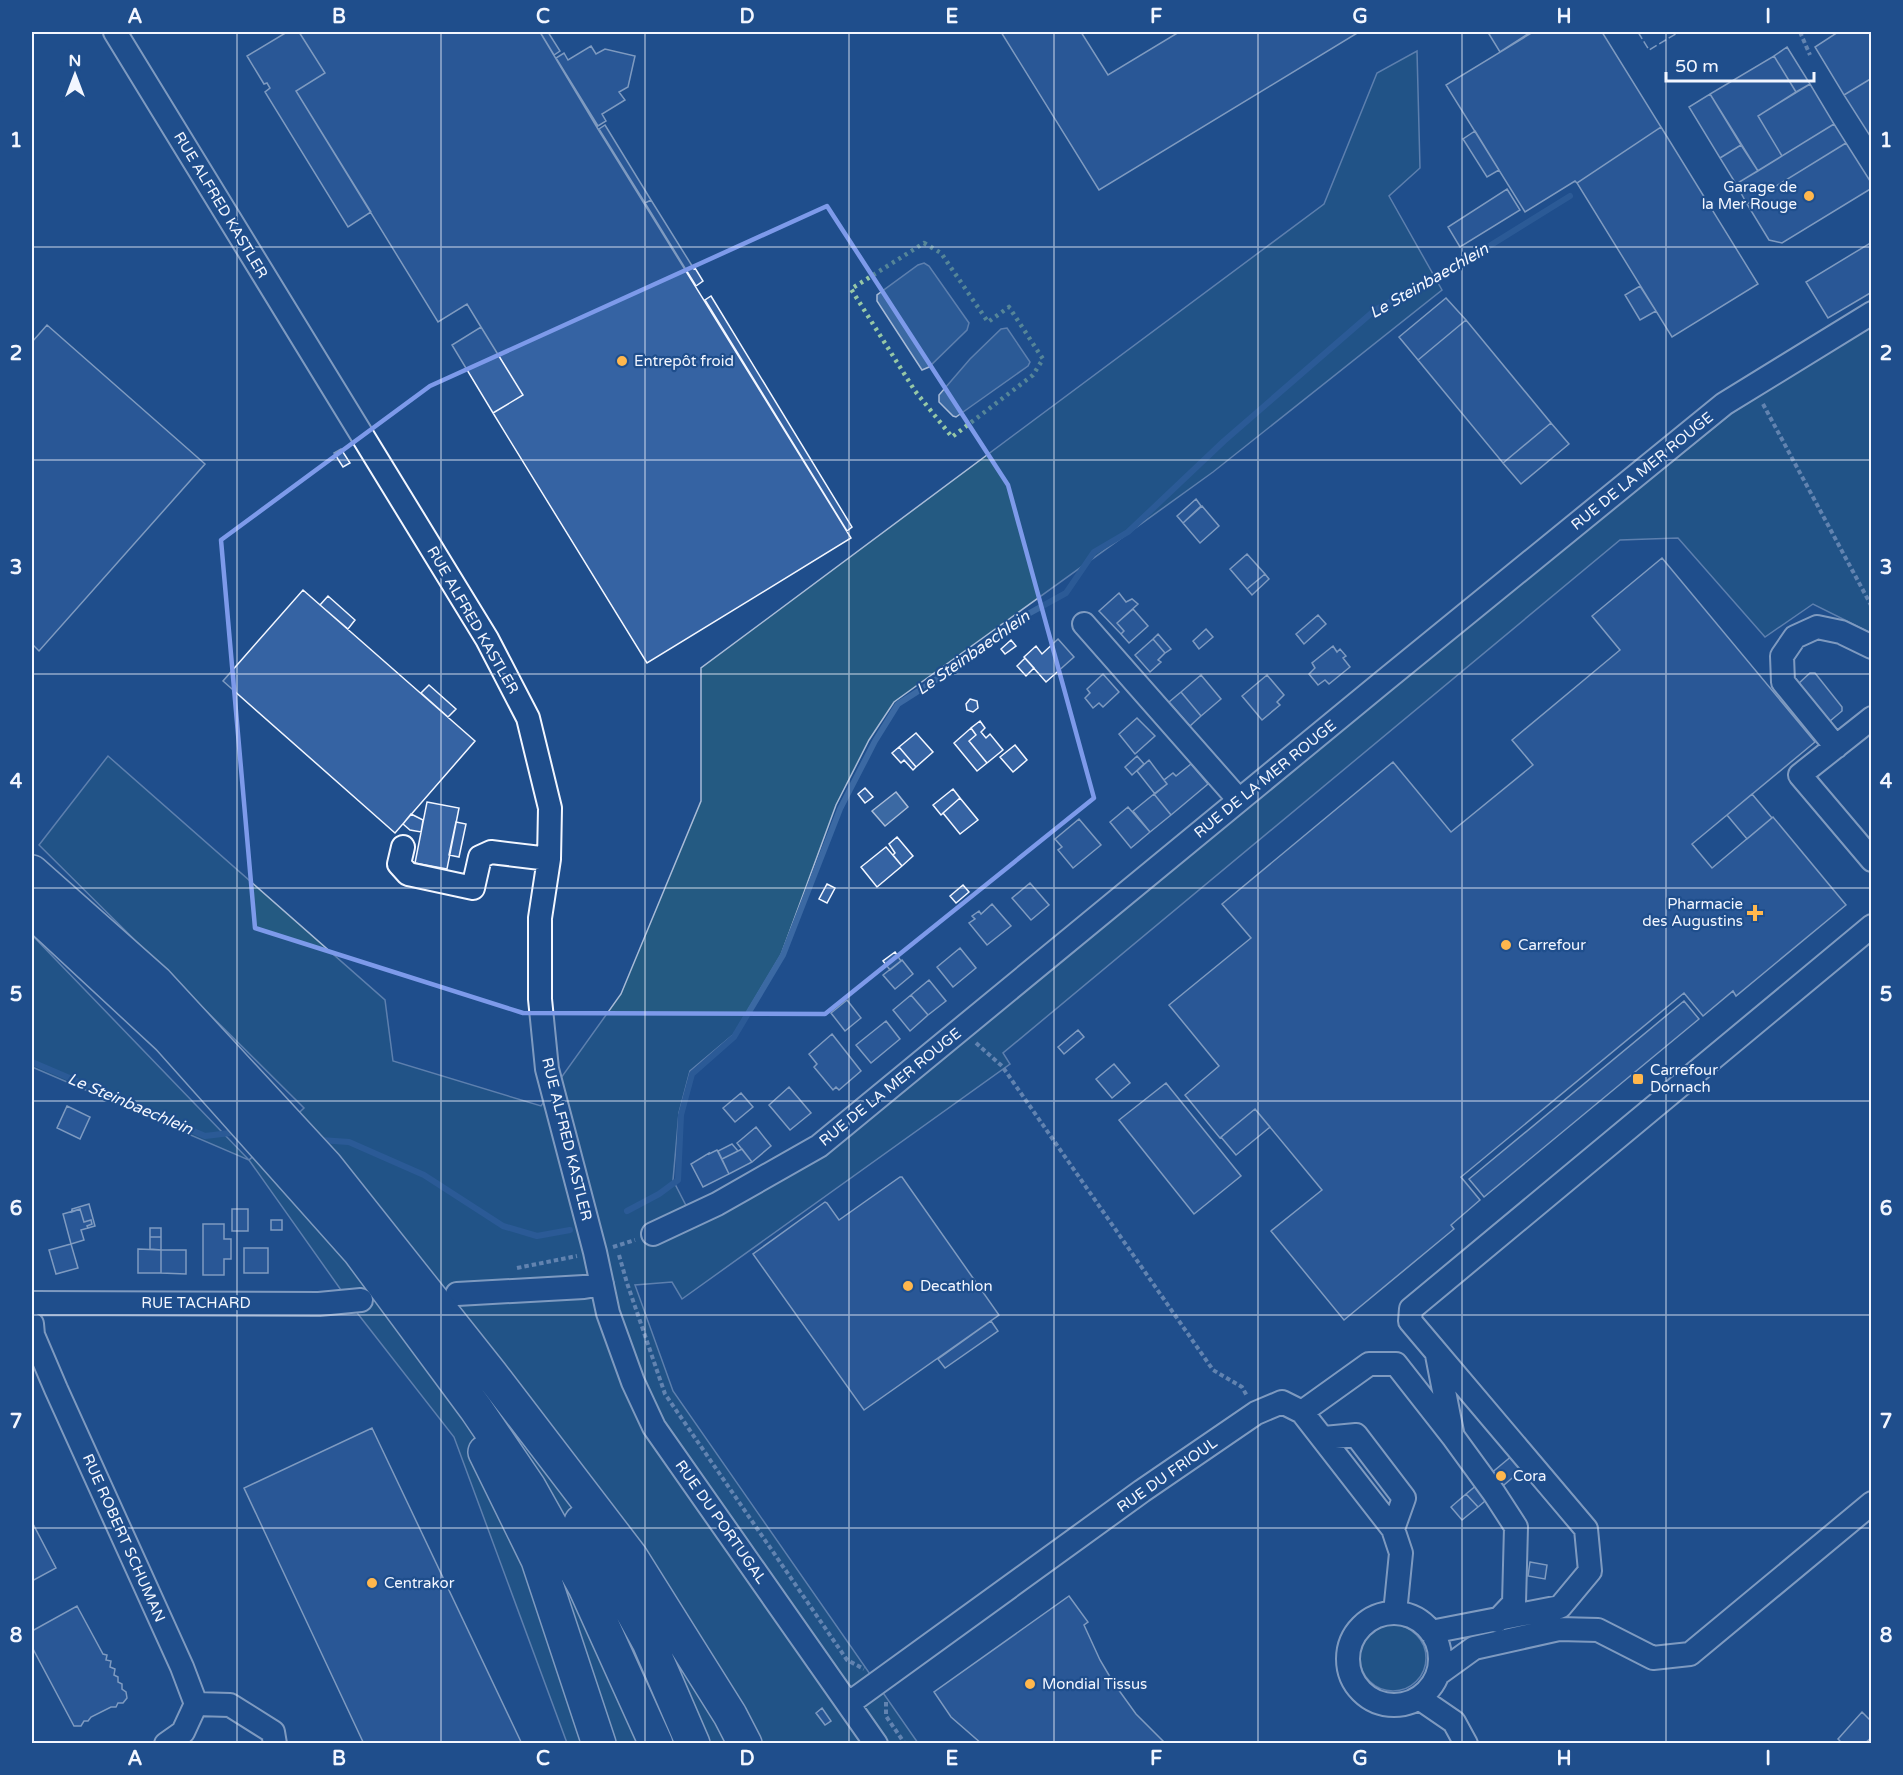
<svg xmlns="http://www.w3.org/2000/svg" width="1903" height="1775" font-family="'Varela Round',sans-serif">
<rect width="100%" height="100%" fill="#1f4e8c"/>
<path fill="#245a82" stroke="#a8bbd7" stroke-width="1.5" d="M1417,51L1420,168L1389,196L1442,290L1213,472L894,702L869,740L836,805L781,955L734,1034L690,1071L679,1113L673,1180L695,1223L825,1152L1393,685L1735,411L1871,326V633L1813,604L1765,637L1678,538L1620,540L1003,1053L1010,1064L682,1299L672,1282L635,1285L673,1391L918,1743H567L454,1437L358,1314L249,1160L32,1067V935L249,1160L304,1108L39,845L108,756L385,1000L393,1061L541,1106L621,994L701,801V668L1324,204L1377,73Z
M1360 1658a33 33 0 1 1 66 0a33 33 0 1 1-66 0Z"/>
<path fill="#3b69a3" stroke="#a8bbd7" stroke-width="1.5" d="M924,263L929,266L969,323L967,330L929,367L922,370L877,301V295L918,265Z
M1007,328L1030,362L1028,366L956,417L953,416L939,402V395L970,359L1001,329Z
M896,792L908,807L885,826L872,811Z"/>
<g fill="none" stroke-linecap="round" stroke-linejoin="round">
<path stroke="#3b69a3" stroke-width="6" d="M32,1062L205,1136L230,1133
M320,1140L349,1142L424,1175L503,1226L537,1236L570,1230
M627,1211L659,1194L678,1180L681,1115L692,1074L734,1037L783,955L840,809L875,741L898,704L967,660L1008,625L1066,593L1094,552L1128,532L1224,441L1375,310L1454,268L1570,196"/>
</g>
<path fill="#3563a3" stroke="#f2f6ff" stroke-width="1.5" d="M287,32H299L325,73L296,91L371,212L348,227L265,92L270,88L267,83L264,84L247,56Z
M299,32H540L598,129L851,538L647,663L493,413L523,395L481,327L467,304L438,322L296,91L325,73Z
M540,32H548L560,51L554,55Z
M1001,32H1081L1108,75L1179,32H1359L1099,190Z
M1493,32H1531L1500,52L1489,34Z
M1533,32H1602L1661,127L1577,183L1575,181L1525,212L1446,85Z
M1838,32H1872V78L1844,95L1815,47Z
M591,46L596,54L605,49L635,56L628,87L619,92L625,100L602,114L606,121L598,126L556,58L564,53L568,60Z
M1787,47L1810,84L1796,92L1774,56Z
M1774,56L1796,92L1758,116L1782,156L1758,171L1710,94Z
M1872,78V139L1844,95Z
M1810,84L1834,124L1782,156L1758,116Z
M1710,94L1741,145L1720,158L1689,107Z
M1834,124L1846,143L1747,204L1736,184Z
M605,125L651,200L645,203L599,129Z
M1661,127L1758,284L1672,337L1577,183Z
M1475,131L1499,170L1487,177L1463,139Z
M1846,143L1872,184V188L1782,243L1769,240L1747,204Z
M1741,145L1758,171L1736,184L1720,158Z
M1507,189L1520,210L1460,247L1448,227Z
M651,200L694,269L695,268L703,281L696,286L645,203Z
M1872,242V292L1828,318L1806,282Z
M1640,286L1656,311L1640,320L1625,295Z
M711,296L852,527L847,531L705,300Z
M1446,298L1466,320L1418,360L1399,337Z
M1466,320L1551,423L1503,463L1418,360Z
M47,325L205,464L39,651L32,644V342Z
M481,327L523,395L493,413L452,345Z
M1551,423L1569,444L1521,484L1503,463Z
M341,449L350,463L343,467L334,453Z
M1196,499L1201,506L1183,523L1177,516Z
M1202,506L1219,526L1200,543L1183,523Z
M1247,554L1265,574L1247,589L1230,569Z
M1662,558L1815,742L1692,844L1712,868L1773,817L1846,905L1736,996L1733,991L1703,1016L1684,993L1461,1177L1480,1200L1451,1225L1454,1229L1344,1320L1271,1231L1322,1190L1255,1109L1220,1138L1185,1095L1219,1066L1169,1005L1251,938L1222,904L1393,762L1451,832L1533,765L1512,740L1620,650L1592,616Z
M1265,574L1269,579L1252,595L1247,589Z
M303,590L475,741L395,833L223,681Z
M1119,593L1126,602L1132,599L1138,604L1117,623L1124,631L1121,634L1099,611Z
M328,596L355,620L348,629L320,605Z
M1133,609L1148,626L1129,643L1121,634L1124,631L1117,623Z
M1318,615L1326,624L1304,644L1296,634Z
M1206,629L1213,637L1199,649L1193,641Z
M1158,634L1171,649L1165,653L1153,639Z
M1058,639L1074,657L1046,682L1024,657L1036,646L1042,654Z
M1153,639L1165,653L1158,660L1161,662L1150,672L1135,655Z
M1011,640L1016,646L1005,654L1001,649Z
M1333,646L1337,652L1340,649L1346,656L1343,658L1350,667L1329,684L1325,680L1318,685L1309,674L1315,668L1312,663Z
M1025,658L1034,668L1026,676L1017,666Z
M1810,673H1815L1842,707V711L1830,721H1828L1798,684Z
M1103,674L1119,692L1103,707L1099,703L1093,708L1085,698L1090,693L1087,689Z
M1201,675L1221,699L1201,716L1181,692Z
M1267,675L1284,695L1277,702L1280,705L1262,720L1242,696Z
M429,685L456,709L448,717L421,693Z
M1181,692L1201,716L1190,726L1169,702Z
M970,699L977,701L978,708L973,712L967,710L966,704Z
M1137,718L1155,736L1135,754L1119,734Z
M980,721L985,728L981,732L986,738L990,734L1003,750L987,763L969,741L976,735L971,728Z
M971,728L976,735L969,741L987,763L977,771L954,743Z
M916,733L933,752L916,767L899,747Z
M1015,745L1027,760L1013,772L1000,757Z
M899,747L916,767L913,770L904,760L901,763L892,753Z
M1137,756L1144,764L1132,775L1125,767Z
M1149,760L1167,784L1155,794L1137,771Z
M1191,764L1208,784L1171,815L1154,794L1167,784L1164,780L1173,773L1176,776Z
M865,788L873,797L865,803L858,794Z
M953,789L960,798L941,815L933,805Z
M1154,794L1171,815L1150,832L1133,811Z
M1752,794L1772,818L1747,839L1727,815Z
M960,798L978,820L960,834L943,813Z
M427,802L459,808L447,869L415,863Z
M1128,807L1150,832L1131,848L1110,822Z
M411,814L423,820L421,832L410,830L403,824Z
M1079,819L1101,845L1073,868L1058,850L1062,847L1055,839Z
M456,822L466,824L459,857L449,855Z
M897,837L913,856L902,866L893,855L895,853L889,844Z
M886,847L902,866L877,887L861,867Z
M1030,883L1049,905L1031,920L1012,898Z
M827,884L835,888L827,903L819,899Z
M963,885L969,892L956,903L950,896Z
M992,904L1011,926L987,945L969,923L975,919L972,916L979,911L981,914Z
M960,948L976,968L953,987L937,967Z
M895,952L901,961L890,970L883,961Z
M902,960L913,974L895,989L883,975Z
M929,980L946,1001L928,1015L911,995Z
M911,995L928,1015L910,1031L893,1010Z
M847,1000L861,1018L845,1031L831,1013Z
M1684,1001L1699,1019L1484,1197L1469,1179Z
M886,1021L900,1039L871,1063L856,1045Z
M1078,1030L1084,1037L1064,1054L1058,1047Z
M832,1034L861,1071L839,1090L836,1087L833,1090L814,1067L817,1064L809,1054Z
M1114,1064L1130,1083L1112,1098L1096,1079Z
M1166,1083L1241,1176L1194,1214L1119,1120Z
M789,1087L811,1113L790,1130L769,1105Z
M741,1093L753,1107L735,1122L723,1108Z
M67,1106L90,1117L80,1139L57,1128Z
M1255,1109L1270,1127L1236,1155L1221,1137Z
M756,1127L771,1146L752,1162L737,1143Z
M732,1144L738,1151L722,1159L718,1151Z
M742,1149L752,1162L729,1174L722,1159Z
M717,1150L729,1174L703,1187L691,1164L709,1153V1154Z
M900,1177H902L999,1315L864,1410L753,1254L825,1202L827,1203L839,1220Z
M89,1204L95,1226L88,1228L87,1226L92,1224L91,1220L84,1222L80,1209L72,1212V1209Z
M80,1209L84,1222L91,1220L92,1224L87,1226L88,1228L81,1230L84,1240L71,1244L63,1214Z
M232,1209H248V1231H232Z
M271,1220H282V1230H271Z
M203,1224H224V1239H231V1259H224V1275H203Z
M150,1228H161V1237H150Z
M150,1237H161V1250L150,1249Z
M71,1244L78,1268L56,1274L49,1250Z
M244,1248H268V1273H244Z
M138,1249L161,1250V1273H138Z
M161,1250H186V1274L161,1273Z
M991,1321L998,1331L945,1368L938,1359Z
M372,1428L522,1744H364L296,1599L244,1488Z
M1513,1455L1524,1468L1478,1507L1466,1494Z
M1466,1494L1478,1507L1462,1520L1451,1507Z
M32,1522L56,1568L32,1581Z
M1530,1562L1547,1565L1545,1579L1528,1576Z
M1069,1596L1088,1622L1084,1625L1100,1660L1113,1682L1136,1714L1166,1744H982L951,1717L934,1692Z
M77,1606L103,1654L107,1655L106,1660L111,1661L110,1667L115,1669L114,1675L118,1677V1682L122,1684V1689L126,1692L127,1698L123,1703H118L116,1707H111L91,1717L88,1721H84L81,1726H74L32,1647V1631Z
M822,1708L831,1721L825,1725L816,1713Z
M1862,1712L1872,1722V1737L1864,1744H1843L1838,1739Z"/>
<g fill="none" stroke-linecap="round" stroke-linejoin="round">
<g stroke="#f2f6ff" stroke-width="26">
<path id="minor" d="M115,32L487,639L528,718L550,808L549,859L540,918V999L547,1069L595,1252L608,1313L633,1382L654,1427L876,1744
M1084,624L1239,800
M1872,718L1800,775L1872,860
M1836,747L1783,682L1782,656L1795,637L1817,627L1841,632L1872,647
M403,847L399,864L408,874L473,888L480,857L491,852L549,859
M653,1234L717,1204L819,1146L1384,681L1724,404L1872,313
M457,1294L584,1287L602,1284
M32,1303L319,1304L361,1300
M32,1324L33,1335L56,1389L182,1667L196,1704L183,1732L166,1744
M1437,1355L1452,1432
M1302,1412L1369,1364H1396L1454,1438L1494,1493L1516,1527L1514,1603L1497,1621
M1324,1438L1356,1435L1404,1498L1393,1529
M1348 1659a46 46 0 1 1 92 0a46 46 0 1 1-92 0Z
M1431,1632L1560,1607L1590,1571L1586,1529L1410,1321L1411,1309L1872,926
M1438,1674L1474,1648L1559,1629L1598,1630L1653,1658L1690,1654L1872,1503
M1419,1698L1454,1722L1466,1744
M196,1704L230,1705L273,1732L275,1744
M848,1704L1142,1491L1256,1413L1282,1402L1302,1412L1393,1529L1401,1553L1395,1613"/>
</g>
<g stroke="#f2f6ff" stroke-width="36">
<path id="highway" d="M32,872L156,982L326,1166L491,1374L631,1557L730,1715L745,1744
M32,911L169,1038L359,1251L476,1409L529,1487L585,1587L656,1744
M485,1452L538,1560L599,1744
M581,1522L609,1569L649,1642L693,1744"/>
</g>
<path stroke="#b3c4dc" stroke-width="4" stroke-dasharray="4.5 3" stroke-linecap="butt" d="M1800,32L1810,55
M1763,404L1872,607
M976,1043L1002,1066L1213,1370L1242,1387L1247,1396
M613,1247L635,1240
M619,1255L627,1283L665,1394L847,1660L864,1669
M517,1268L577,1256
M886,1702V1716L905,1744"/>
<use href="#minor" stroke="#1f4e8c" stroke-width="22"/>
<use href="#highway" stroke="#1f4e8c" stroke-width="33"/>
<path stroke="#97c8a6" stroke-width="4.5" stroke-dasharray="3 4.5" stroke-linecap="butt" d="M924,243L941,253L988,322L1009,307L1043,359L1033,375L952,437L915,391L851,289Z"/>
<path stroke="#f2f6ff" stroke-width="1.5" stroke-dasharray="8 3" stroke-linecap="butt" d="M1638,32L1649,50L1679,32"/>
</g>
<path d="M0 0H1903V1775H0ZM827,206L1008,485L1094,798L825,1014L523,1013L255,928L221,540L430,386Z" fill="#1f4e8c" fill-opacity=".55" fill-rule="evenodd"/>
<path fill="none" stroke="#7d9aea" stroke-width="4.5" stroke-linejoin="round" d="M827,206L1008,485L1094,798L825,1014L523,1013L255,928L221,540L430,386Z"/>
<path fill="none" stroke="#f2f6ff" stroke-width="1.5" stroke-opacity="0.55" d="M237,32V1744M441,32V1744M645,32V1744M849,32V1744M1054,32V1744M1258,32V1744M1462,32V1744M1666,32V1744M32,247H1872M32,460H1872M32,674H1872M32,888H1872M32,1101H1872M32,1315H1872M32,1528H1872"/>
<g fill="#ffb74d" stroke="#1f4e8c" stroke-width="2">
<circle cx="1809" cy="196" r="6"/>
<circle cx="622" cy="361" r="6"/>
<path d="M1752 904h6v6h6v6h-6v6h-6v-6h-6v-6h6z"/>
<circle cx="1506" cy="945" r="6"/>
<rect x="1632" y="1073" width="12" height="12" rx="3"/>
<circle cx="908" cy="1286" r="6"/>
<circle cx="1501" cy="1476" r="6"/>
<circle cx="372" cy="1583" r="6"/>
<circle cx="1030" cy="1684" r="6"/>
</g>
<g text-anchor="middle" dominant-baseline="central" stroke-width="4.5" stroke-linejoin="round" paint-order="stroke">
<g font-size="15" fill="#f2f6ff" stroke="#1f4e8c" text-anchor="start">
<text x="1797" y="187" text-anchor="end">Garage de<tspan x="1797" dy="17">la Mer Rouge</tspan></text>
<text x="634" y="361">Entrepôt froid</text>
<text x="1743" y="904" text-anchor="end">Pharmacie<tspan x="1743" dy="17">des Augustins</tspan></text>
<text x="1518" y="945">Carrefour</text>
<text x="1650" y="1070">Carrefour<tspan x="1650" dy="17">Dornach</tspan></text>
<text x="920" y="1286">Decathlon</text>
<text x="1513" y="1476">Cora</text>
<text x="384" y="1583">Centrakor</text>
<text x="1042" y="1684">Mondial Tissus</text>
</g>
<g font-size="15" fill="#f2f6ff" stroke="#1f4e8c">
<text transform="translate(221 205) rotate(59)">RUE ALFRED KASTLER</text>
<text transform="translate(1642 471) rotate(-39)">RUE DE LA MER ROUGE</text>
<text transform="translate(473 620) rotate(60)">RUE ALFRED KASTLER</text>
<text transform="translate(1265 779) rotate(-39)">RUE DE LA MER ROUGE</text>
<text transform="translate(890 1087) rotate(-39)">RUE DE LA MER ROUGE</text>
<text transform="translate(567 1139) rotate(76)">RUE ALFRED KASTLER</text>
<text x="196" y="1303">RUE TACHARD</text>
<text transform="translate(1167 1475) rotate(-35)">RUE DU FRIOUL</text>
<text transform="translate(721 1522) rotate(55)">RUE DU PORTUGAL</text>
<text transform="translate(124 1538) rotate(66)">RUE ROBERT SCHUMAN</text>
</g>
<g font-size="16" font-style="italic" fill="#f2f6ff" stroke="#1f4e8c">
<text transform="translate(1429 281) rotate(-30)">Le Steinbaechlein</text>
<text transform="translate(973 653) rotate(-35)">Le Steinbaechlein</text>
<text transform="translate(130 1104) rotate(23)">Le Steinbaechlein</text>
</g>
</g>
<rect width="1903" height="1775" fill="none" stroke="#1f4e8c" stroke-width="66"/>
<g transform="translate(75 75)" stroke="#1f4e8c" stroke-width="4.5" paint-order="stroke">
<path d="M0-4.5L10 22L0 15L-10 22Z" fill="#f2f6ff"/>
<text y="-9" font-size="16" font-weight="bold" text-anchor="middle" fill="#f2f6ff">N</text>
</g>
<path d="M1666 72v9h148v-9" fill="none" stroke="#f2f6ff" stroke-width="3"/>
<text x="1675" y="72" font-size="18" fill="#f2f6ff" stroke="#1f4e8c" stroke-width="4.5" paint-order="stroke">50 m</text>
<rect x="33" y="33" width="1837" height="1709" fill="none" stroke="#f2f6ff" stroke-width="2"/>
<g font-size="20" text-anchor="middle" font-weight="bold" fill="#f2f6ff">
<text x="135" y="23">A</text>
<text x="339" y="23">B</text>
<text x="543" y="23">C</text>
<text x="747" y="23">D</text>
<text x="952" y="23">E</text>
<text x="1156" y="23">F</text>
<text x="1360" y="23">G</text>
<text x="1564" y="23">H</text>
<text x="1768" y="23">I</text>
<text x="16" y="147">1</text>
<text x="1886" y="147">1</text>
<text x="16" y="360">2</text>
<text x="1886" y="360">2</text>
<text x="16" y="574">3</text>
<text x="1886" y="574">3</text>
<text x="16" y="788">4</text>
<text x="1886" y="788">4</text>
<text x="16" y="1001">5</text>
<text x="1886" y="1001">5</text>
<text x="16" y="1215">6</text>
<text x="1886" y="1215">6</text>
<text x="16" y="1428">7</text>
<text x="1886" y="1428">7</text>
<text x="16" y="1642">8</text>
<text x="1886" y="1642">8</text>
<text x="135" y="1765">A</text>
<text x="339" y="1765">B</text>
<text x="543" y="1765">C</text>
<text x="747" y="1765">D</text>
<text x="952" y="1765">E</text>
<text x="1156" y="1765">F</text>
<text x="1360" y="1765">G</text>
<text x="1564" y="1765">H</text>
<text x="1768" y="1765">I</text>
</g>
</svg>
